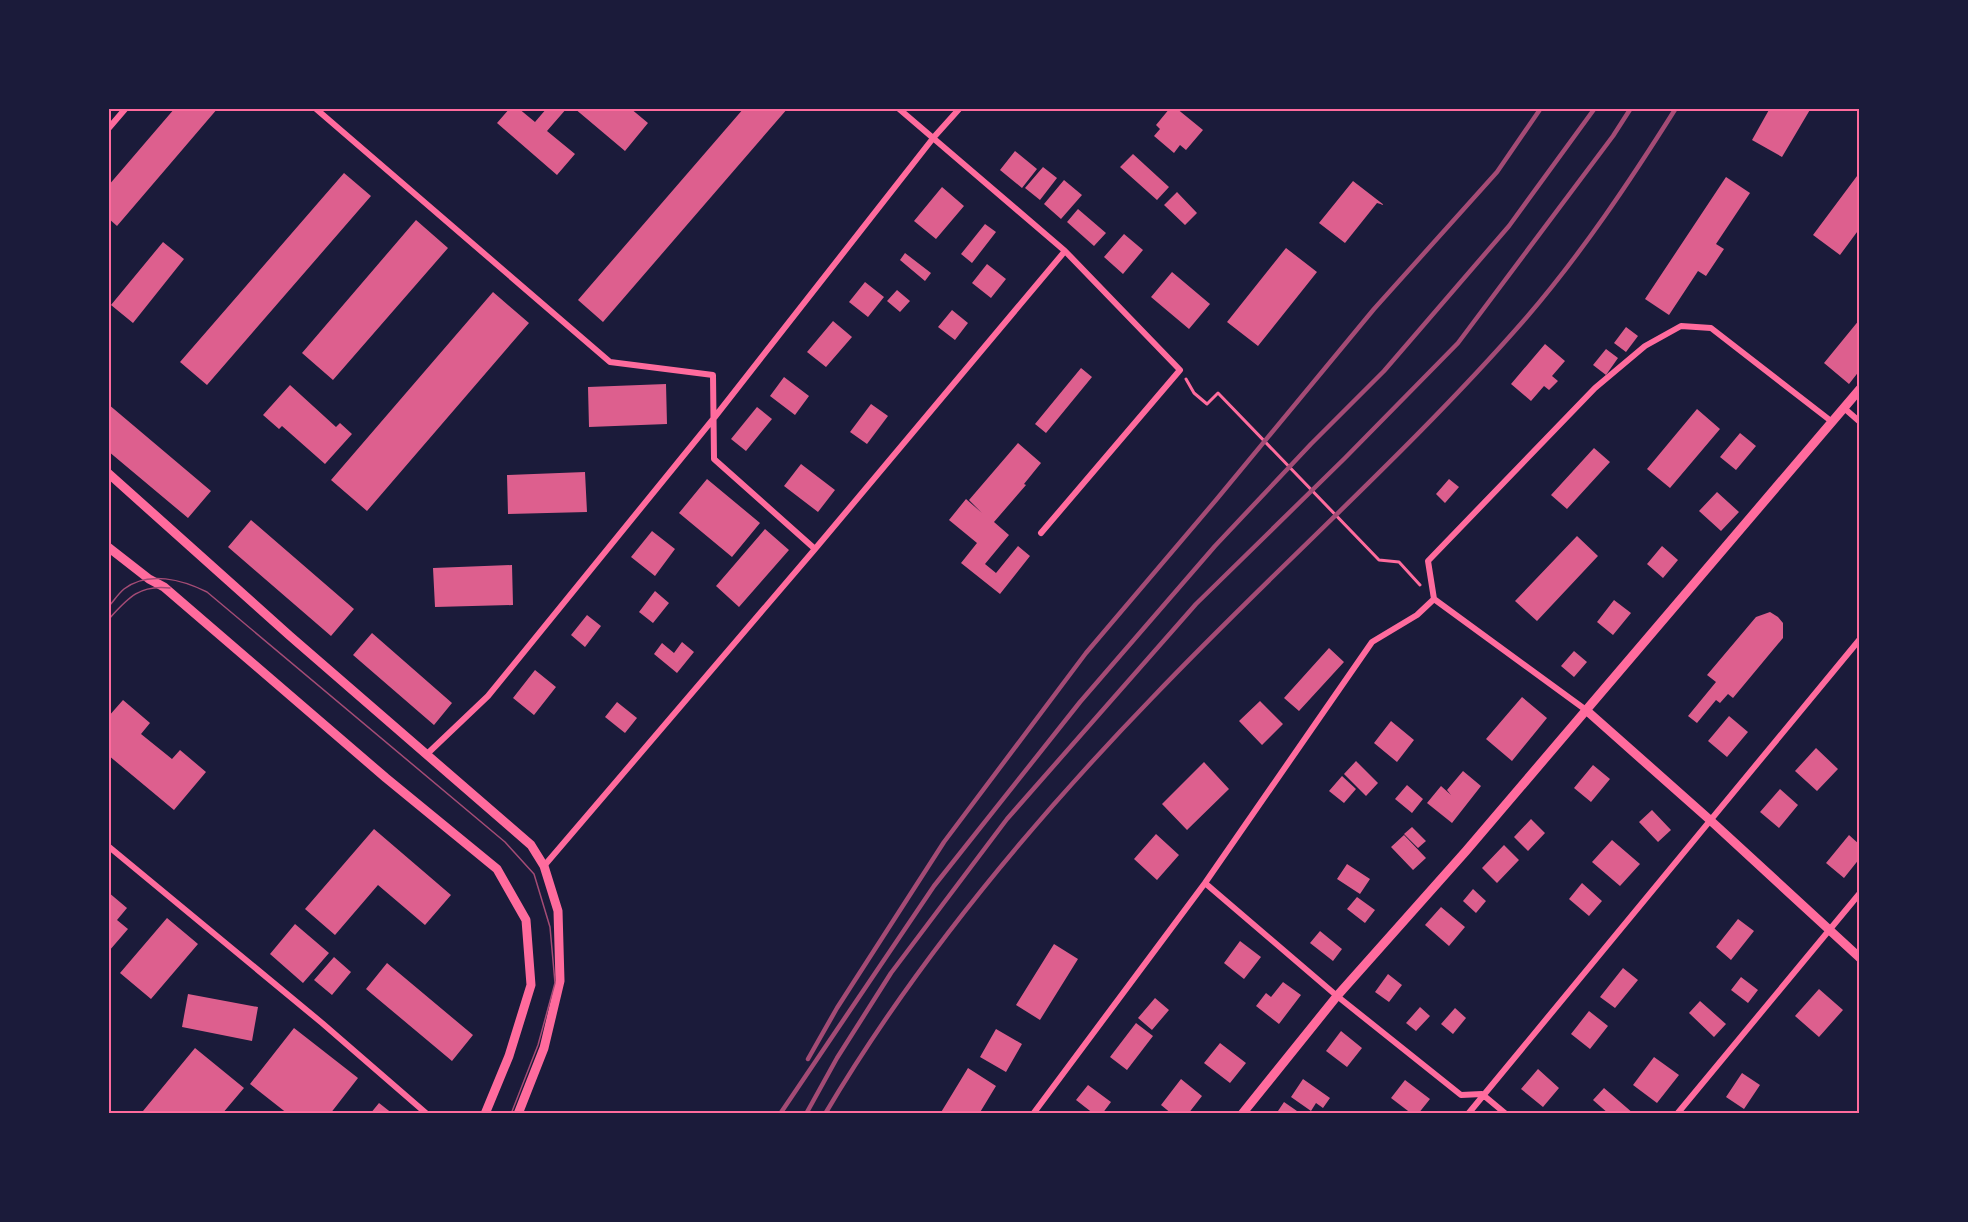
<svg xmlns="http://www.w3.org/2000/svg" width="1968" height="1222" font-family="Bitter,serif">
<rect width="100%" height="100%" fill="#1b1b3a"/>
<path fill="#dd5f8e" d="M175,108H218L117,226L108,218V186Z
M510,108H518L535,122L547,108H567L547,131L575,154L557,175L497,123Z
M574,108H630L648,123L625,151Z
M744,108H788L603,322L578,300Z
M1170,108H1176L1203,130L1186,150L1180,145L1174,153L1154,136L1160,129L1156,125Z
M1770,108H1811L1782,157L1752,140Z
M1015,151L1037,169L1022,188L1000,170Z
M1133,154L1169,187L1157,200L1120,167Z
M1043,167L1057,178L1040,200L1025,188Z
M1860,172V228L1840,255L1813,235Z
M344,173L371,196L207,385L180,362Z
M1726,177L1750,193L1716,244L1724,249L1706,276L1698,271L1669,315L1645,299Z
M1064,180L1082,195L1061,219L1044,204Z
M1353,181L1384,205L1377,203L1345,243L1319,223Z
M942,187L964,206L936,239L914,221Z
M1177,192L1197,213L1185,225L1164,205Z
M1078,209L1106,233L1094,246L1067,222Z
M416,220L448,248L333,380L302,353Z
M985,224L996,232L972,263L961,254Z
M1124,234L1143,250L1123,274L1104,257Z
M163,242L184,259L133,323L111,305Z
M1286,248L1317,272L1258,346L1227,322Z
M905,253L931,273L925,281L900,260Z
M987,264L1006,279L991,298L972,283Z
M1172,272L1210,304L1189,329L1151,297Z
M865,282L884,297L868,317L849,302Z
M897,290L910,301L900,312L887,301Z
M493,292L529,323L367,511L331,480Z
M952,310L968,323L955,340L938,327Z
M1860,319V370L1849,384L1824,363Z
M833,321L852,337L826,367L807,352Z
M1626,327L1638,336L1626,352L1614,343Z
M1545,344L1565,361L1552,376L1558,381L1549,390L1544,386L1531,401L1511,384Z
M1606,349L1618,358L1606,375L1593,365Z
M1081,368L1092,377L1046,433L1035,424Z
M784,377L809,396L795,415L770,396Z
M666,384L667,424L589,427L588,387Z
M290,385L336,427L340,423L352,434L325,464L282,426L279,429L263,415Z
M108,404L211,491L188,518L108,451Z
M871,404L888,416L867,444L850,432Z
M757,407L772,419L746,451L731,439Z
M1697,409L1720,429L1670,488L1647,469Z
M1740,433L1756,446L1736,470L1720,457Z
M1018,443L1041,463L1024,484L1026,485L994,522L1009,535L985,564L996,573L1018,546L1030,556L1000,594L961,563L977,543L949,520L966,499L982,513L969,500Z
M1594,448L1610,462L1567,509L1551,495Z
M801,464L835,490L818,512L784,486Z
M585,472L587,512L508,514L507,475Z
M707,479L760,523L732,557L679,513Z
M1449,479L1459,487L1445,503L1436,494Z
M1717,492L1739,512L1721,531L1699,511Z
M251,520L354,609L331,636L228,547Z
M765,529L789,550L739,607L716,586Z
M652,531L675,549L655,576L631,557Z
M1577,536L1598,556L1537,621L1515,601Z
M1662,546L1678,560L1663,578L1647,564Z
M512,565L513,605L435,607L433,568Z
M655,591L669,603L653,623L639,612Z
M1614,600L1631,613L1613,635L1597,622Z
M1770,612L1778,617L1783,623V638L1733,698L1728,694L1720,703L1716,700L1697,723L1688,716L1716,682L1707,675L1756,617Z
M587,615L601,626L585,647L571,635Z
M372,633L452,703L434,725L353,655Z
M682,642L694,652L677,673L654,654L662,643L674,653Z
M1329,648L1344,662L1299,711L1284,698Z
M1574,651L1587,662L1574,677L1561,666Z
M535,670L556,687L534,715L513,698Z
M1522,697L1547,718L1512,761L1486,739Z
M123,700L150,723L141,734L172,759L180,750L206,772L174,810L108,755V717Z
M1260,701L1283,724L1262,745L1239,721Z
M617,702L637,718L625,733L605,717Z
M1729,716L1748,732L1727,757L1708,741Z
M1391,721L1414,740L1397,762L1374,743Z
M1816,748L1838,769L1817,791L1795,771Z
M1356,761L1378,783L1366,796L1344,774Z
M1204,762L1229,789L1187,830L1162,804Z
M1593,765L1610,779L1591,802L1574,788Z
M1463,771L1481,786L1452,823L1427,803L1441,786L1451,795L1447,790Z
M1342,776L1356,789L1344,803L1329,791Z
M1407,785L1423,799L1412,813L1395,799Z
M1780,789L1798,805L1779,828L1760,812Z
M1652,810L1671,830L1658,842L1639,822Z
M1531,819L1545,833L1528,851L1514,837Z
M1412,827L1426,841L1418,848L1404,834Z
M374,829L451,895L425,925L378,885L335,935L305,909Z
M1156,834L1179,855L1157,880L1134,859Z
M1404,835L1426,858L1413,870L1391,847Z
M1849,835L1860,845V858L1844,878L1826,863Z
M1612,840L1640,864L1620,886L1592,862Z
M1504,845L1519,860L1497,883L1482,868Z
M1347,864L1370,879L1360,894L1337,879Z
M1582,883L1602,901L1589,916L1569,899Z
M1473,889L1486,901L1476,913L1463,901Z
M108,892L127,908L117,920L128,929L109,951Z
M1357,897L1375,910L1365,923L1347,909Z
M1441,907L1465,927L1449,946L1425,925Z
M167,918L198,944L151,999L120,973Z
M1738,919L1754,931L1731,960L1716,947Z
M295,924L329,953L303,983L270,954Z
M1320,931L1342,949L1333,961L1310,943Z
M1240,941L1261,957L1244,979L1224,963Z
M1054,944L1078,959L1040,1020L1016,1005Z
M334,957L351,972L332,995L314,980Z
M387,963L473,1035L452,1061L366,989Z
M1623,968L1638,980L1615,1008L1600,997Z
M1388,974L1402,985L1389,1002L1375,992Z
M1741,977L1758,990L1748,1003L1731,990Z
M1283,982L1301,995L1279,1024L1256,1006L1266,993L1271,997Z
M1819,989L1843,1010L1819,1037L1795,1016Z
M188,994L258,1007L252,1041L182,1027Z
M1155,998L1169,1010L1152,1030L1138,1018Z
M1700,1001L1726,1024L1714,1037L1689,1013Z
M1420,1007L1430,1016L1416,1031L1406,1023Z
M1455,1008L1466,1018L1453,1034L1441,1024Z
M1589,1011L1608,1026L1590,1049L1571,1034Z
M1136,1023L1153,1036L1127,1070L1110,1057Z
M294,1028L358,1078L330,1114H288L250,1084Z
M996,1029L1022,1044L1006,1072L980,1057Z
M1341,1031L1362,1048L1347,1067L1326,1051Z
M1220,1043L1246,1063L1230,1083L1204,1063Z
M195,1048L244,1088L222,1114H146L143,1111Z
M1654,1057L1679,1075L1657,1103L1633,1085Z
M968,1068L996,1086L979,1114H940Z
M1538,1069L1559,1088L1543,1107L1521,1089Z
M1742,1073L1760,1085L1744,1109L1726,1097Z
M1181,1079L1202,1096L1188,1114H1172L1161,1105Z
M1303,1079L1330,1098L1323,1108L1316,1103L1311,1111L1291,1097Z
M1405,1080L1430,1099L1418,1114H1412L1391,1098Z
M1088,1085L1111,1102L1102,1114H1094L1076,1100Z
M1604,1088L1634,1114H1609L1593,1100Z
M1284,1102L1297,1111L1295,1114H1276Z
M379,1103L393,1114H370Z"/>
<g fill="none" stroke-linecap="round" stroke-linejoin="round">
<path stroke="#ff6b9d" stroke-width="3" d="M1186,379L1194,393L1207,404L1218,393L1379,560L1399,562L1420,585"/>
<path stroke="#ff6b9d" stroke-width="6" d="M315,108L610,362L713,375L714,459L815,549
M898,108L1065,251L1180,370L1041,533
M108,129L126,108
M1844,408L1860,422
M1434,599L1586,710
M426,755L488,696L714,418L934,137L960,108
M108,846L322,1023L427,1114
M544,866L815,549L1065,251
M1205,883L1337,996L1461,1095L1482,1094L1506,1114
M1033,1114L1205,883L1372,642L1417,615L1434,599L1428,561L1595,388L1645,346L1681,326L1711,328L1831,421
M1468,1114L1860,639
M1677,1114L1860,893"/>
<path stroke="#ff6b9d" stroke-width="9" d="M108,473L290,636L531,845L544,866L558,911L560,981L544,1048L518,1114
M108,547L149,579L164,587L386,778L497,869L526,920L531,985L509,1056L485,1114
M1586,710L1710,820L1860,958
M1242,1114L1337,996L1466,851L1860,389"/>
<path stroke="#a44b75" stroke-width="1.5" d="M108,607C113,602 118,594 124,589C148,570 183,580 207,592L505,842L534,874L550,927L555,983L538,1045L511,1114
M108,620C127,599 139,584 170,588"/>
<path stroke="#a44b75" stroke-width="4.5" d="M808,1059L837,1008L944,842L1086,653L1216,500L1374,309L1497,172L1541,108
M780,1114L934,886L1080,702L1215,546L1311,444L1384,371L1509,226L1595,108
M806,1114L837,1058L891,973L1007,819L1196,604L1345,458L1458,343L1613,136L1631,108
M825,1114C915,962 1030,824 1153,697C1275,569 1409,452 1526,318C1582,253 1630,181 1676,108"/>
</g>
<rect width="1968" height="1222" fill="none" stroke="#1b1b3a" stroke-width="219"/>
<rect x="110" y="110" width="1748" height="1002" fill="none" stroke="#ff6b9d" stroke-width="2"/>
</svg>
